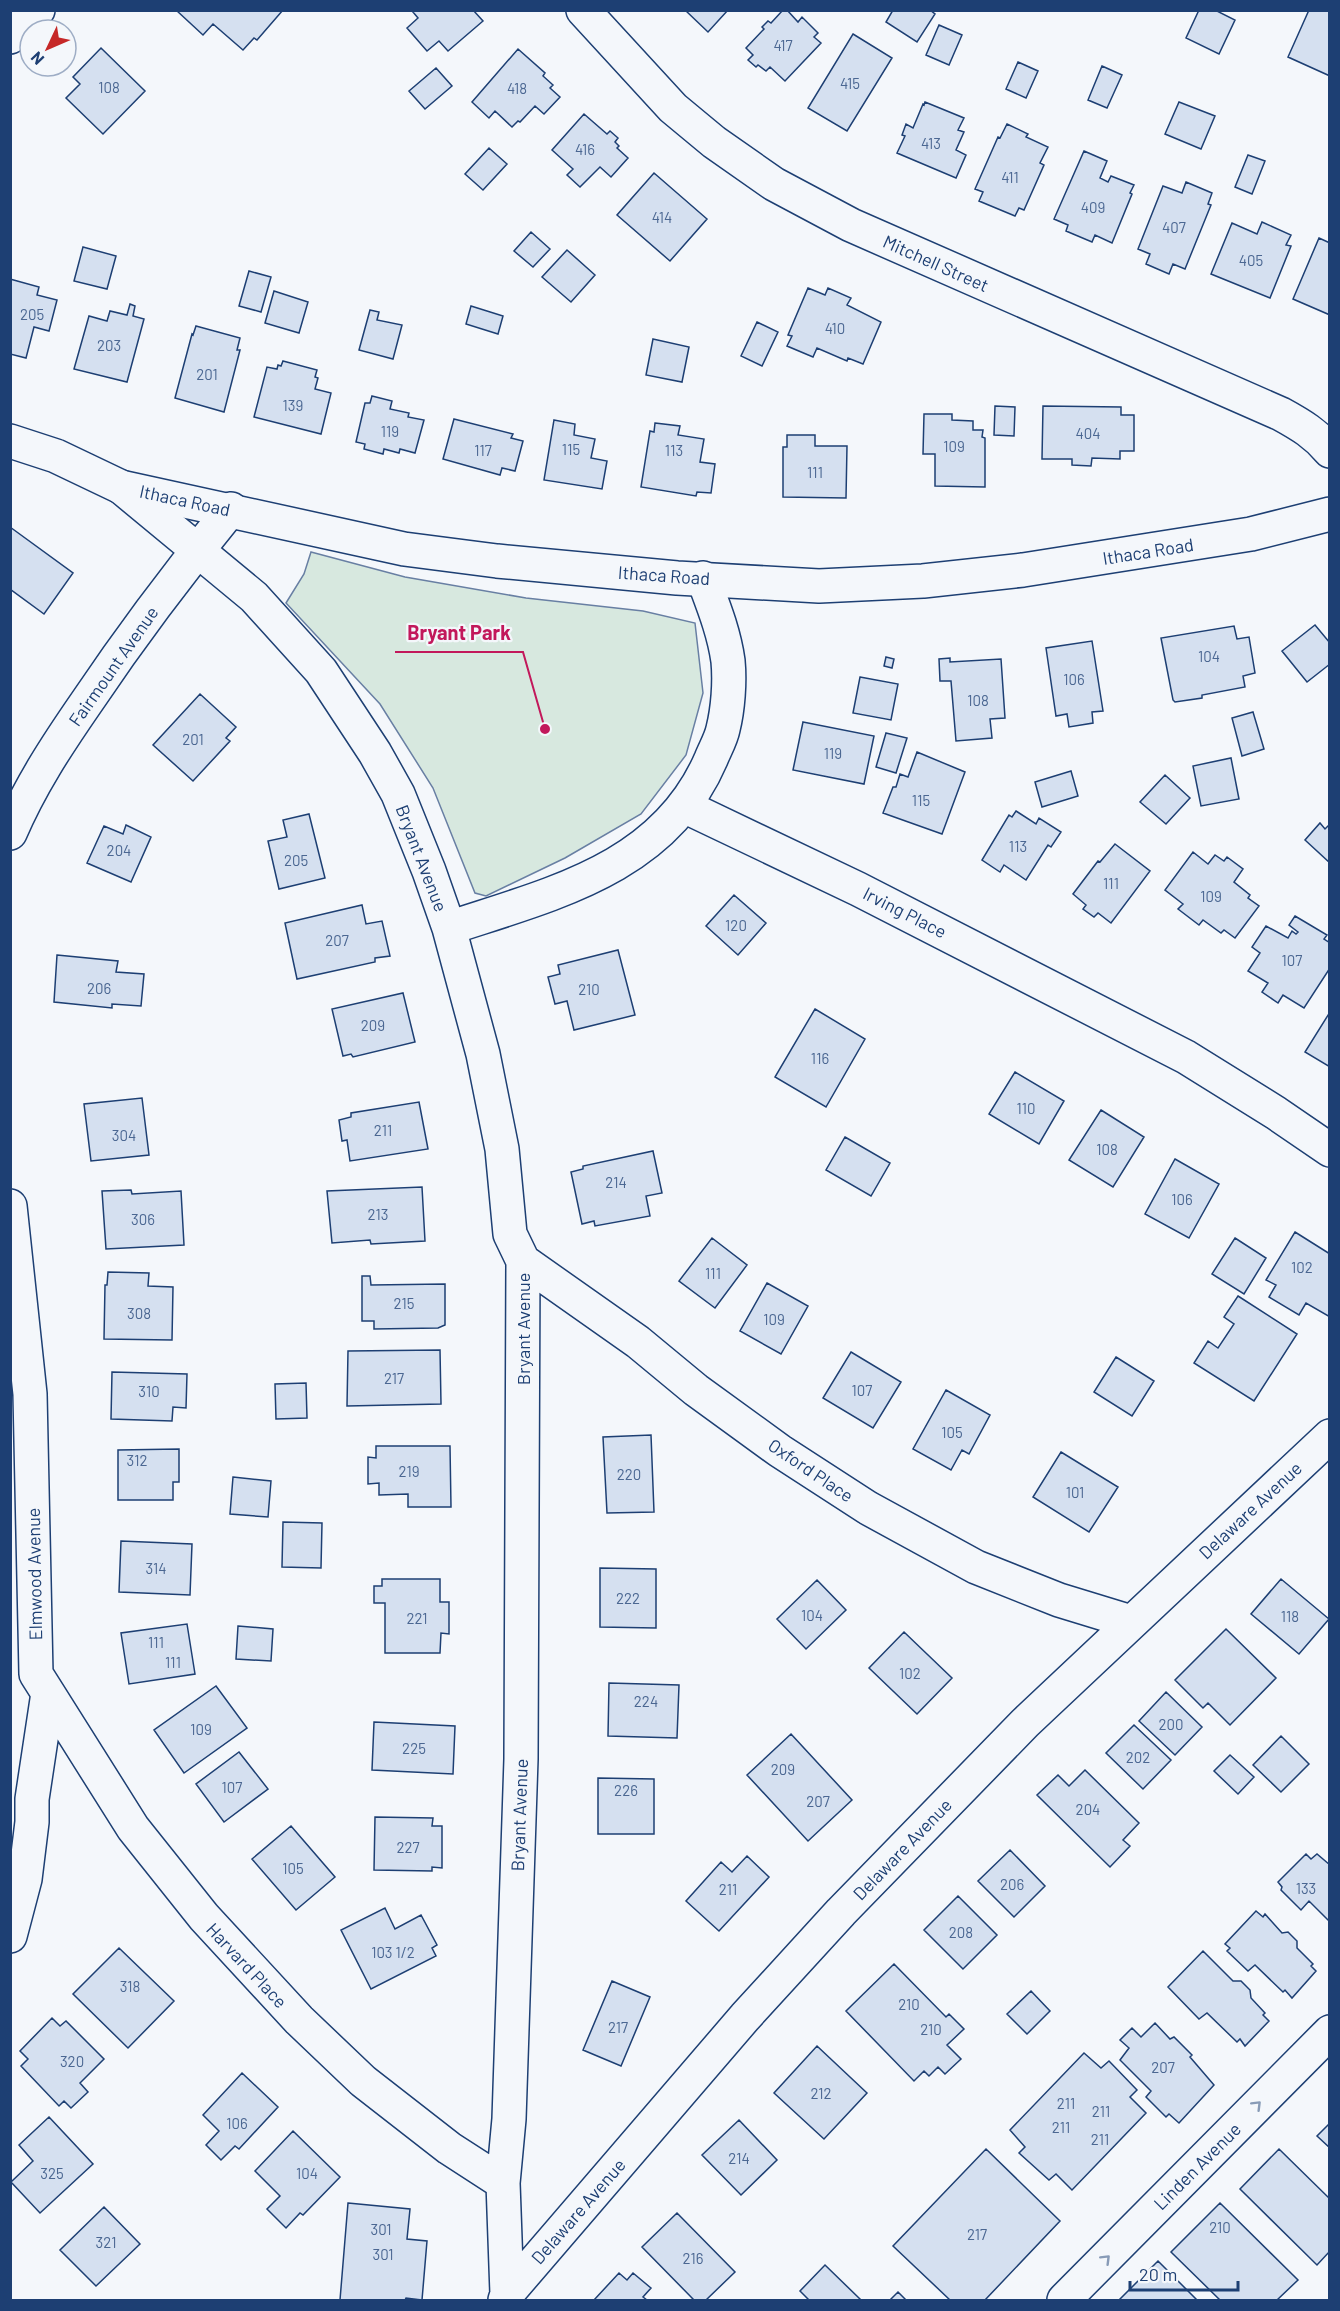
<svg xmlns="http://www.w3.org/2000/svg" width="1340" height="2311" font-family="Barlow,sans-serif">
<rect width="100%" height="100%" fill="#f4f7fb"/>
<path fill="#d7e8df" stroke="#687fa3" stroke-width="1.5" d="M311,552L405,577L526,598L643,611L695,623L703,693L686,755L641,814L565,858L486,896L475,893L433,788L380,704L286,603L304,574Z"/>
<path fill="#d5e0f0" stroke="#1d3f73" stroke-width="1.5" d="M176,10H283L257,40L254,38L243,50L213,24L203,35Z
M415,10H473L483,21L448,51L439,41L427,51L407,28L418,18L413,12Z
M685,10H728L708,32Z
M783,10H787L798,22L802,17L818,33L814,37L821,43L785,81L770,67L766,71L758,65L756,67L748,60L753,55L746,48L764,29L762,27L768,21L771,23Z
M893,10H930L935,14L917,42L886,22Z
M1199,10H1215L1235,20L1219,54L1186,38Z
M1309,10H1330V76L1288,57Z
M939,25L962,35L949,65L926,55Z
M853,34L892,58L847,131L808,108Z
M101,48L145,91L103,134L66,98L80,84L73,77Z
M518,49L545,73L543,76L553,85L550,88L560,97L544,114L535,106L520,122L518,121L512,127L495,111L489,118L472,102Z
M1018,62L1038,71L1026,98L1006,89Z
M1102,66L1122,75L1107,108L1088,100Z
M436,68L452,86L425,109L409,91Z
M925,102L964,118L958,130L964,132L956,150L966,155L956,178L897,153L905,136L902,135L906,124L913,128L923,104L924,105Z
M1179,102L1215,116L1201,149L1165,134Z
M584,114L607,134L610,131L618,138L615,142L619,146L617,148L628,158L611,177L600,167L580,187L567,175L573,169L552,150Z
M1007,124L1028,134L1026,137L1048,147L1040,163L1044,165L1024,210L1019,208L1015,216L979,201L983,192L975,189L998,137L1000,138Z
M489,148L507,164L483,190L465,174Z
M1084,151L1107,161L1100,178L1108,182L1111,176L1134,185L1130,193L1132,194L1112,243L1095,235L1092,242L1066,231L1068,225L1054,219Z
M1248,155L1265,161L1252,194L1235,187Z
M654,173L707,219L670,261L617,215Z
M1186,182L1212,193L1208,204L1211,205L1185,269L1173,264L1169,274L1146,264L1150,254L1138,249L1163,186L1182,193Z
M1262,222L1291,235L1286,245L1291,246L1270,298L1211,274L1232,223L1257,234Z
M531,232L550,249L533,267L514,251Z
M1319,238L1330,243V315L1293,299Z
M83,247L116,256L107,289L74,281Z
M567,250L595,275L571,302L542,277Z
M249,271L271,277L261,312L239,306Z
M10,279L39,287L37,295L57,300L49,331L34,327L26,358L10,354Z
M808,288L825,295L828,288L851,298L847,305L881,322L863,364L848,358L847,361L817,348L813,357L787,346L792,336L788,335Z
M274,291L308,302L299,333L265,323Z
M130,304L135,306L133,316L144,319L127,382L74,369L89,316L107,321L110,311L127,315Z
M471,306L503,316L498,334L466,324Z
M370,310L379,312L377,320L402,325L393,359L359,350Z
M757,322L778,332L762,366L741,356Z
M196,326L240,338L237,350H240L224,412L175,398L192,334L193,335Z
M653,339L689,347L682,382L646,375Z
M283,361L317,370L315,377L318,378L315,389L331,393L321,434L254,417L267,367L277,369L278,365L281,366Z
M372,396L392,401L390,409L409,413L408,417L424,420L415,453L400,449L399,453L384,449L383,454L364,449L365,444L356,442L365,403H370Z
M995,406L1015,407L1014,436L994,435Z
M1043,406L1121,407V415H1134V451H1120V459L1092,458L1091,466L1072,465V459H1042Z
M924,414H952V420L973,421V430H983L982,437L985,438V487L935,486V454H923Z
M454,419L513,434L511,438L523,441L515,471L502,468L500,475L443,459Z
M554,420L575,424L574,435L595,439L591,458L607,461L602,489L544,480Z
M655,423L680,426L678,435L704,439L700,462L715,464L711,493L697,492L696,496L641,487L650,431L654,432Z
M787,435H815V446H847L846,498L783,497V447H787Z
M10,527L73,573L44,614L10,589Z
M1315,625L1330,643V664L1307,682L1282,651Z
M1234,626L1237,639L1249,637L1255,673L1243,676L1245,687L1202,695V698L1175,702L1173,700L1161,638Z
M1092,641L1103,711L1092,712L1093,723L1069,727L1067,714L1056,716L1046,648Z
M886,657L894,659L892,668L884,666Z
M950,658V662L1001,659L1005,718L990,719L992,738L956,741L951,681H940L939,659Z
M860,677L898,684L891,720L853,713Z
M200,694L236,727L226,738L230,741L193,781L153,745Z
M1253,712L1264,749L1242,756L1232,718Z
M803,722L874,736L864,784L793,770Z
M886,733L907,738L896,773L876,767Z
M917,752L965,772L942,834L883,813L893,787H896L900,774L908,777Z
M1231,758L1239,799L1201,806L1193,766Z
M1071,771L1078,796L1042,807L1035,782Z
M1165,775L1190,798L1166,824L1140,802Z
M1016,811L1036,824L1039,818L1061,832L1051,847L1048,845L1026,880L1004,865L1000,872L982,860L1009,815L1012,817Z
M309,814L325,878L279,889L268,841L287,837L283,820Z
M1320,823L1325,829L1330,824V863L1305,840Z
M126,825L151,837L131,882L87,863L104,826L123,834Z
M1115,844L1150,871L1111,923L1098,913L1094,917L1083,909L1086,905L1073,894L1098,861L1100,862Z
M1193,852L1208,864L1215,855L1224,861L1227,857L1243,869L1234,882L1250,895L1248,898L1259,906L1235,938L1224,930L1221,933L1203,920L1199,925L1178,909L1183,904L1165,890Z
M734,895L766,923L738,955L706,926Z
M362,905L366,924L382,921L390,956L375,958V962L297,979L285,923Z
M1295,916L1327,935L1324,939L1330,943V968L1304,1008L1283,995L1278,1003L1262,992L1268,983L1248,971L1260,953L1252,947L1266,926L1288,938L1292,931L1296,934L1298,932L1289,925Z
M618,950L635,1015L574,1030L567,1001L555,1004L548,977L560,974L558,965Z
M57,955L118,961L116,972L144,974L141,1006L112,1004V1008L54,1002Z
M403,993L415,1042L353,1057L351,1054L343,1056L332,1009Z
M815,1009L865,1039L826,1107L775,1077Z
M1330,1012V1067L1305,1052Z
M1015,1072L1064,1101L1039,1144L989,1114Z
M142,1098L149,1155L91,1161L84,1104Z
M419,1102L428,1149L350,1161L347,1140L342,1141L339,1120L351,1117V1113Z
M1101,1110L1144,1137L1113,1187L1069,1160Z
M845,1137L890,1163L871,1196L826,1170Z
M653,1151L662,1193L646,1196L650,1216L595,1226L594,1221L582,1224L571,1172L583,1169V1166Z
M1175,1159L1219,1184L1189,1238L1145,1214Z
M422,1187L425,1241L371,1244L370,1240L332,1243L327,1191Z
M131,1190L132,1194L181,1191L184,1245L106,1249L102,1191Z
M1295,1232L1330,1254V1317L1306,1303L1299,1315L1269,1297L1276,1285L1266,1280Z
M712,1238L747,1265L715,1308L679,1281Z
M1235,1238L1266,1258L1244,1294L1212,1274Z
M108,1272L149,1273L148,1286L173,1287L172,1340L104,1339L105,1285H107Z
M362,1276H370L371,1285L445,1284V1325L438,1328L374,1329V1321H362Z
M767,1283L808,1306L781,1354L740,1331Z
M1238,1296L1297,1334L1254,1401L1194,1363L1208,1341L1218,1348L1234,1324L1224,1317Z
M440,1350L441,1404L347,1406L348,1351Z
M851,1352L901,1382L873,1428L823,1398Z
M1116,1357L1154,1381L1132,1416L1094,1392Z
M112,1372L187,1374L186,1408L173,1407L172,1421L111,1419Z
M306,1383L307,1418L276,1419L275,1384Z
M946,1390L990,1415L969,1454L962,1450L951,1470L913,1449Z
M651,1435L654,1512L607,1513L603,1437Z
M376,1446H450L451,1507H408V1494L379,1495V1483L368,1484V1457L376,1458Z
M179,1449V1482H173V1500H118V1450Z
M1061,1452L1118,1487L1089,1532L1033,1497Z
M233,1477L271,1481L268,1517L230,1514Z
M283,1522L322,1523L321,1568L282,1567Z
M121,1541L192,1544L190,1595L119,1592Z
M600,1568L656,1569V1628L600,1627Z
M382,1579H440V1602H449V1634L441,1633L440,1653H385V1603H374V1586H382Z
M1281,1579L1329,1619L1299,1654L1251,1614Z
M817,1580L846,1610L806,1649L777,1619Z
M187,1624L195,1674L129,1684L121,1633Z
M238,1626L273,1629L271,1661L236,1659Z
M1226,1629L1276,1678L1230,1725L1208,1703L1203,1708L1175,1680Z
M904,1632L952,1678L917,1714L869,1668Z
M609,1683L679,1685L677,1738L608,1736Z
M216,1686L247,1728L184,1773L154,1730Z
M1166,1692L1202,1727L1175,1755L1139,1721Z
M374,1722L455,1726L453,1774L372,1770Z
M1134,1725L1171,1760L1143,1789L1106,1753Z
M791,1734L852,1800L808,1841L747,1775Z
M1281,1736L1309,1764L1281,1792L1253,1765Z
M239,1752L268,1789L224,1822L196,1784Z
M1230,1755L1254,1777L1238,1794L1214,1771Z
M1085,1770L1139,1823L1123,1840L1130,1846L1110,1867L1037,1795L1058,1775L1069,1786Z
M598,1778L654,1779V1834H598Z
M375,1817L433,1818L432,1826H442V1868L432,1867V1871L374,1870Z
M291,1826L335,1877L296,1910L252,1859Z
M1010,1850L1045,1886L1014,1917L978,1881Z
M1306,1854L1311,1859L1317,1854L1330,1865V1922L1309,1901L1301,1910L1281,1890L1282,1887L1278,1882Z
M747,1856L769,1877L719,1931L686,1901L721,1862L732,1872Z
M958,1896L997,1935L963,1969L924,1930Z
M385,1908L395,1929L421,1915L437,1945L432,1948L436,1956L371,1989L341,1930Z
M1256,1911L1263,1917L1265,1914L1282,1933L1288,1932L1297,1941V1948L1313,1964L1311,1966L1316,1971L1292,1998L1285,1990L1283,1992L1255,1965L1248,1971L1227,1951L1230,1948L1225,1944Z
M119,1948L174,2001L128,2048L73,1994Z
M1203,1951L1233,1981H1241L1250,1990L1251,1998L1265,2013L1263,2015L1269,2021L1245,2046L1240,2039L1237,2042L1207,2013L1199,2019L1168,1987Z
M894,1964L946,2017L949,2014L964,2029L947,2045L961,2059L945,2074L938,2067L929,2076L924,2071L914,2081L846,2011Z
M612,1981L650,1997L621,2066L583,2050Z
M1031,1991L1050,2011L1027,2034L1007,2014Z
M52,2018L60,2026L66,2021L104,2059L80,2083L88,2092L71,2108L64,2101L59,2106L21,2066L28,2059L20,2051Z
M1155,2023L1170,2039L1174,2037L1192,2055L1190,2057L1214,2085L1179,2123L1169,2114L1166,2117L1146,2097L1151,2091L1120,2060L1129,2048L1120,2040L1132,2028L1141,2037Z
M817,2046L867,2093L824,2139L774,2093Z
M1084,2053L1101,2068L1109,2061L1137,2090L1130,2097L1146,2113L1072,2190L1056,2174L1049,2180L1019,2153L1025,2147L1010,2130Z
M242,2073L278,2107L239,2149L235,2146L221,2160L206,2145L219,2131L203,2115Z
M49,2117L93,2164L40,2213L11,2182L33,2161L19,2145Z
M739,2120L777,2160L741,2195L702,2155Z
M1330,2123V2148L1317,2136Z
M293,2131L340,2177L303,2215L300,2213L286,2228L267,2209L280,2196L255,2171Z
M986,2149L1060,2221L985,2300H950L893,2246Z
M1279,2149L1330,2199V2251L1317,2265L1240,2189Z
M348,2203L410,2209L407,2239L427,2241L422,2300L406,2298L405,2300H340Z
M1220,2203L1298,2280L1277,2300H1220L1171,2252Z
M104,2207L140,2244L96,2286L60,2250Z
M677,2213L735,2272L706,2300H694L642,2247Z
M1158,2261L1197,2300H1119Z
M825,2265L861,2300H809L800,2291Z
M619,2273L627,2280L633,2273L651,2288L643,2297L647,2300H594Z
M898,2292L906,2300H890Z"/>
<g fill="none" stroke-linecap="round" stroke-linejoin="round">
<g stroke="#1d3f73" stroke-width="36">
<path id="street" d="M10,37L38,10
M121,487L254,597L321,671L375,753L398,794L429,871L449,928L483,1054L502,1149L510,1234L523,1261L521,1759L509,2119L503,2183L507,2294L505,2300
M684,806L858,889L1186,1057L1276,1113L1330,1150
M10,833C30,786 57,745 86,703C131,636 180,571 231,509
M449,928C551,894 664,869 711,759C715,749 721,739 723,729C728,709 730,682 728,661C724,632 713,605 703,578
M10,1206L30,1394L36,1674L48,1693L32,1799V1822L25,1879L10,1936
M523,1261L638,1342L696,1390L780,1451L868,1508L976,1567L1059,1600L1131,1622
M48,1693L133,1828L204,1917L299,2020L363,2081L449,2148L503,2183
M507,2294L745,2017L841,1912L1025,1723L1330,1436
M1064,2300L1330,2032"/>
</g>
<g stroke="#1d3f73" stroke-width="36">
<path id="secondary" d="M583,10L673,108L714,142L774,184L851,225L1281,414C1301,425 1316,434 1330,451"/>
</g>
<g stroke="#1d3f73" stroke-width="36">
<path id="primary" d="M10,441L56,456L121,487L404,549L497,561L677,578L819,586L923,581L1023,570L1251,534L1330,514"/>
</g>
<use href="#street" stroke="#f4f7fb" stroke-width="33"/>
<use href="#secondary" stroke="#f4f7fb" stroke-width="33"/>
<use href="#primary" stroke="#f4f7fb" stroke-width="33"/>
</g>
<defs><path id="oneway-chevron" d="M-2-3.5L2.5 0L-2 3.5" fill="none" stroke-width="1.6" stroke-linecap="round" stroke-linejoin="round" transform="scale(1.5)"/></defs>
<g stroke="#889bb7">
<use href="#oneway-chevron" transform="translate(1257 2105) rotate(-45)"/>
<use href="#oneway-chevron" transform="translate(1106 2259) rotate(-45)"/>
</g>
<g text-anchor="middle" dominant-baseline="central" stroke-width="4.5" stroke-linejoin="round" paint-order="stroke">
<g font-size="15" fill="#4b6792">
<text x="783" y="45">417</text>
<text x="850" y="83">415</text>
<text x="109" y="87">108</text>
<text x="517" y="88">418</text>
<text x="931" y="143">413</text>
<text x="585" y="149">416</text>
<text x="1010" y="177">411</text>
<text x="1093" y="207">409</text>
<text x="662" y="217">414</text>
<text x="1174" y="227">407</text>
<text x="1251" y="260">405</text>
<text x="32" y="314">205</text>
<text x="835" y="328">410</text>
<text x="109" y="345">203</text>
<text x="207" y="374">201</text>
<text x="293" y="405">139</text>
<text x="390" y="431">119</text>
<text x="1088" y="433">404</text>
<text x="954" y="446">109</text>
<text x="571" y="449">115</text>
<text x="483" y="450">117</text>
<text x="674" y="450">113</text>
<text x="815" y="472">111</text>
<text x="1209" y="656">104</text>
<text x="1074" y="679">106</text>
<text x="978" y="700">108</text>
<text x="193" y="739">201</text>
<text x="833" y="753">119</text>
<text x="921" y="800">115</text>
<text x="1018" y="846">113</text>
<text x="119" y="850">204</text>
<text x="296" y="860">205</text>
<text x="1111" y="883">111</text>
<text x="1211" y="896">109</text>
<text x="736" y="925">120</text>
<text x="337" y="940">207</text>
<text x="1292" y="960">107</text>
<text x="99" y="988">206</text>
<text x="589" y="989">210</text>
<text x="373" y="1025">209</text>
<text x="820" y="1058">116</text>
<text x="1026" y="1108">110</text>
<text x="383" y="1130">211</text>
<text x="124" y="1135">304</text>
<text x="1107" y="1149">108</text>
<text x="616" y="1182">214</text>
<text x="1182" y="1199">106</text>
<text x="378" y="1214">213</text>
<text x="143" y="1219">306</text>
<text x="1302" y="1267">102</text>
<text x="713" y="1273">111</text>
<text x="404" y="1303">215</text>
<text x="139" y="1313">308</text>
<text x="774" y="1319">109</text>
<text x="394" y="1378">217</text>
<text x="862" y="1390">107</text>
<text x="149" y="1391">310</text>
<text x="952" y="1432">105</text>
<text x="137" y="1460">312</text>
<text x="409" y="1471">219</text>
<text x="629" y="1474">220</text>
<text x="1075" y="1492">101</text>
<text x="156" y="1568">314</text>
<text x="628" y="1598">222</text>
<text x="812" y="1615">104</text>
<text x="1290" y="1616">118</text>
<text x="417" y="1618">221</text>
<text x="156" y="1642">111</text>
<text x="173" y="1662">111</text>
<text x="910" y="1673">102</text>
<text x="646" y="1701">224</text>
<text x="1171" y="1724">200</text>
<text x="201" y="1729">109</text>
<text x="414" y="1748">225</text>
<text x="1138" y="1757">202</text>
<text x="783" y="1769">209</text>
<text x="232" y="1787">107</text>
<text x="626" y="1790">226</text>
<text x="818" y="1801">207</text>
<text x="1088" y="1809">204</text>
<text x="408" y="1847">227</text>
<text x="293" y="1868">105</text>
<text x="1012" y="1884">206</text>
<text x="1306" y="1888">133</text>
<text x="728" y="1889">211</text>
<text x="961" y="1932">208</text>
<text x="393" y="1952">103 1/2</text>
<text x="130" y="1986">318</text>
<text x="909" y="2004">210</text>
<text x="618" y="2027">217</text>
<text x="931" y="2029">210</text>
<text x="72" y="2061">320</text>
<text x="1163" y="2067">207</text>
<text x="821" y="2093">212</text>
<text x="1066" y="2103">211</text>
<text x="1101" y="2111">211</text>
<text x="237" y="2123">106</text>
<text x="1061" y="2127">211</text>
<text x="1100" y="2139">211</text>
<text x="739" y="2158">214</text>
<text x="52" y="2173">325</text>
<text x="307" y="2173">104</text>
<text x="1220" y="2227">210</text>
<text x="381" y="2229">301</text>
<text x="977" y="2234">217</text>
<text x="106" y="2242">321</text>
<text x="383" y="2254">301</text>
<text x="693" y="2258">216</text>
</g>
<g font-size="18" fill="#1d3f73" stroke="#f4f7fb">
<text transform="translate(936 263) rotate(24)">Mitchell Street</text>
<text transform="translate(185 500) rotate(12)">Ithaca Road</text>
<text transform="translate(1148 551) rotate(-9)">Ithaca Road</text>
<text transform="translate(664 575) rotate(4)">Ithaca Road</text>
<text transform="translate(113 666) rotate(-55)">Fairmount Avenue</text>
<text transform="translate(422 858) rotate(69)">Bryant Avenue</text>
<text transform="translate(905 912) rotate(27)">Irving Place</text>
<text transform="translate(523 1329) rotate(-90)">Bryant Avenue</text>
<text transform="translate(811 1470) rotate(34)">Oxford Place</text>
<text transform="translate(1250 1510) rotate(-43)">Delaware Avenue</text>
<text transform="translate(34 1574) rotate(-91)">Elmwood Avenue</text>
<text transform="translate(519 1815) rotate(-88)">Bryant Avenue</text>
<text transform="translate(902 1849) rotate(-46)">Delaware Avenue</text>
<text transform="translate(247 1965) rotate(47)">Harvard Place</text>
<text transform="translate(1197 2166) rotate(-45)">Linden Avenue</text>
<text transform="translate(578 2211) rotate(-49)">Delaware Avenue</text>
</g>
</g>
<path fill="none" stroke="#c2185b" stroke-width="2" d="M545 729L523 652H395"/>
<circle fill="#c2185b" stroke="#f4f7fb" stroke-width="2" cx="545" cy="729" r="6"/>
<g font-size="20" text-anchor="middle" font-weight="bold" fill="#c2185b" stroke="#f4f7fb" stroke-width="4.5" stroke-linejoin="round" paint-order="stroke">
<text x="459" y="640">Bryant Park</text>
</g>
<rect width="1340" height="2311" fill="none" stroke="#1d3f73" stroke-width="24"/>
<g transform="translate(48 48) rotate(226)"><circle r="28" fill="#f4f7fb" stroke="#9eadc5" stroke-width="1.5"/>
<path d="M0-4.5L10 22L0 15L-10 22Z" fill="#c62828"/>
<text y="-9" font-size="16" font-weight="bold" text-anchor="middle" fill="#1d3f73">N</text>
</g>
<path d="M1130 2281v9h108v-9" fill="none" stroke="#1d3f73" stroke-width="3"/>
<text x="1139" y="2281" font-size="18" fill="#1d3f73" stroke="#f4f7fb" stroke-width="4.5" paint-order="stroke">20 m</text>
</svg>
